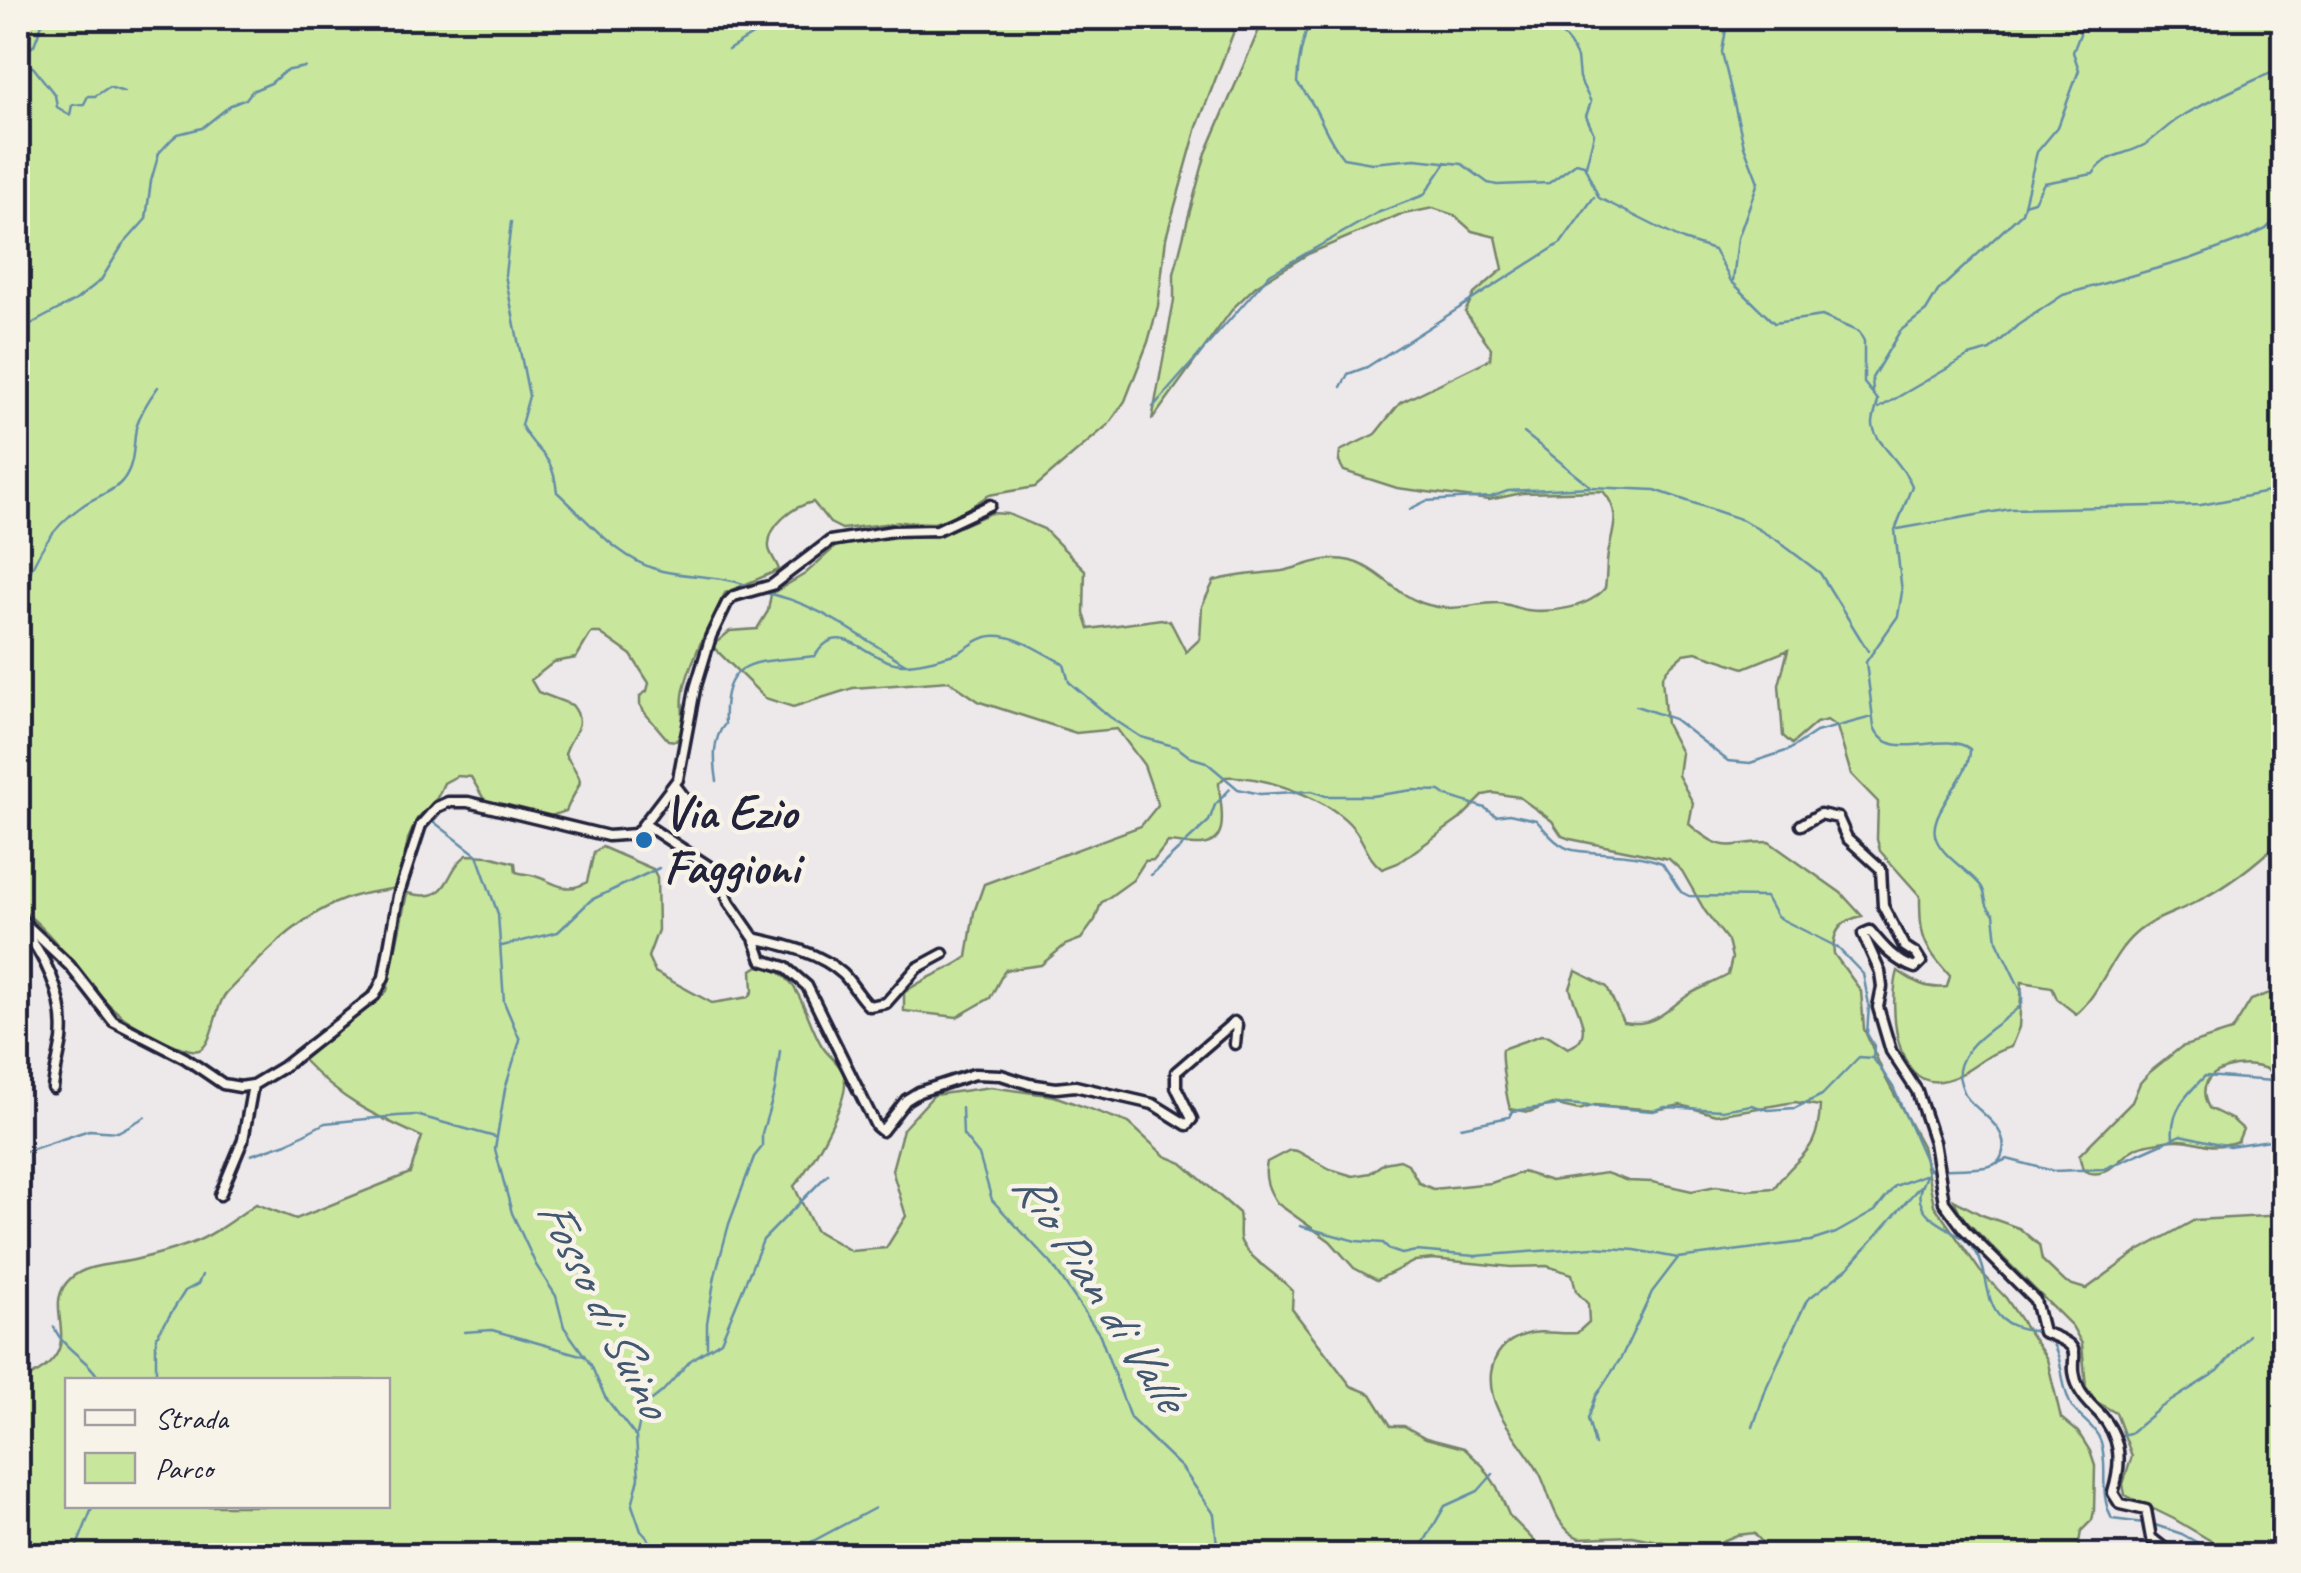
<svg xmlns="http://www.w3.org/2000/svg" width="2301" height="1573" font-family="Caveat,sans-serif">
<rect width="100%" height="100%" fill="#ede8e9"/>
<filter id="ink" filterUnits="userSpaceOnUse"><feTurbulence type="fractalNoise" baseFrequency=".01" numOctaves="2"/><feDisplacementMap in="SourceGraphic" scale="20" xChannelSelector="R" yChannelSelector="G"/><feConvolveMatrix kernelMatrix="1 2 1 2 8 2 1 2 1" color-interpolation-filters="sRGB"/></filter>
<g filter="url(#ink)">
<path fill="#c9e69d" stroke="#76846c" stroke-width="2.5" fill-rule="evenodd" d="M18,18H1239L1197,127L1166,238L1158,306L1148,342L1125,401L1109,424L1035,487L989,495L958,515L934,523L901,522L842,529L830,523L813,502C794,506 767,525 769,548C770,555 777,562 779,570L725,593C712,618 686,669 683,696C681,712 687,728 676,741L668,740L645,713L640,705V696L647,691L649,683L631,655L600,633H591L576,658L554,662L531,680L538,692L572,705C589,726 570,734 565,754C588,790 581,775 566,811L548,817L485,801L471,777L457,776L444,783L437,798L417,819L408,839L400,887C383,891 365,892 348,898C299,915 264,955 228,991C214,1005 214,1045 199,1050C185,1054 135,1026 123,1017C83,985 60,937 18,907Z
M1264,18H2283V838C2258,862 2228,886 2196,902C2176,913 2153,918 2135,934C2110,956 2101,993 2076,1014L2057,999L2052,987L2022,982L2019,1027L2011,1047C1984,1053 1968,1077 1941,1081C1893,1088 1889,1001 1898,971C1914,982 1927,990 1947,987L1950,976C1923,945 1920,939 1920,896L1880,851L1877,839L1878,802L1851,774L1837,727L1827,720L1816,723L1792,744L1783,736L1779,685L1788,650L1744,668L1696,652L1684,654L1667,669L1662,678L1666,724L1681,753L1678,775L1693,803L1689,824C1727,857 1727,842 1769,842L1841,893L1862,916C1842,920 1831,932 1834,954L1861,991L1864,1029L1886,1079L1922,1146L1934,1205L1980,1271L2006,1298L2047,1359L2061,1418L2078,1432L2090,1451L2095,1466L2094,1511L2092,1520L2081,1531L2077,1555L1774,1556L1754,1533L1737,1535L1713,1545L1688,1547L1632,1536L1579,1538C1554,1527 1551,1496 1540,1474C1522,1440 1487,1414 1491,1373C1494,1353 1505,1341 1524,1335C1541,1329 1560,1335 1577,1333L1589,1322L1588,1304L1576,1291L1572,1274L1547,1266L1511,1267L1433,1259L1415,1261L1377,1280L1354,1268L1330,1241L1277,1203C1269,1191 1263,1178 1267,1162L1290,1150L1297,1151L1330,1169L1353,1176L1370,1173L1384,1163L1400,1160L1408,1164L1419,1183L1433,1189L1491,1183L1523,1172L1551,1181L1606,1173L1628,1181L1652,1182L1692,1191L1716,1186L1747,1190L1774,1188C1799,1152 1818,1156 1820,1106L1795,1102L1716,1115L1681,1105L1656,1110L1595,1105L1579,1110L1552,1104L1529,1112L1510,1109C1507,1100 1500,1057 1502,1049L1541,1035L1549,1036L1568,1048C1598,1037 1574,1008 1570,988L1576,971L1607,987L1623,1022C1656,1028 1666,1009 1690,994C1702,987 1716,982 1728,975L1732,958L1728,941L1705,911L1682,871L1669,859L1570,839L1562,836L1552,821L1519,797L1493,793L1484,795L1460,819L1398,863L1382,869C1368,859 1365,843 1355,830C1332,799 1263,775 1225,777L1219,783C1219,803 1233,842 1201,845C1191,846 1179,842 1168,842L1154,860L1145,861L1133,880L1101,903L1095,920L1081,939L1065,945L1041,965L1005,970L990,998L957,1017L904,1011V993C924,977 947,972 967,957L974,912L984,884L1141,826L1158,805L1144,765L1117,729L1076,733L980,702L949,681L853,688L793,707L765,698L712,646L730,631L757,629L768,611L771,594L805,574L836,546L902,535L935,537L991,513L1008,514L1044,529L1085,570L1084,613L1089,629L1161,619L1170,621L1186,652L1200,639L1202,606L1214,581C1236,574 1259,574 1282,571C1299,568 1317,559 1334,559C1375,559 1389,592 1422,603C1454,614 1468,603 1497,603C1508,603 1517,609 1527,610C1552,613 1589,608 1605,588C1607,577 1606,565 1608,554C1613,529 1622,513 1603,491L1522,493L1489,500L1397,488L1344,471L1339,462L1340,451L1375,434L1400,403L1490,359L1491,348L1465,312L1474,294L1503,269L1496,237L1472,231L1454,215L1433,208L1399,215L1308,254L1256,286L1234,307L1152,420L1174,300V274L1188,218L1206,153Z
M602,847L653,869L657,877L658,930L648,957L655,972L712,1003L749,997L753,991L752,970L758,966C800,968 804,1017 822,1046C830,1059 846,1066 845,1084C845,1107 810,1168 794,1186L815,1230L851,1251L886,1248L906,1216L892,1170L903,1129L934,1095L991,1087L1054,1096L1129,1123L1165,1156L1182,1163L1239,1213C1241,1222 1239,1229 1240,1238C1242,1254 1281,1277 1293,1291L1292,1309L1351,1386L1371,1394L1391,1426H1404L1426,1438L1464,1448L1483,1466L1497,1487L1509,1515L1548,1555H18V1382C98,1350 35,1310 71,1278C88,1263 117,1265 138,1259C155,1255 173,1250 190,1244C214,1235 235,1218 256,1204L296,1219L410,1173L422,1137C371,1114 342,1101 303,1060L387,991L407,893C453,905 443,871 467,855L489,856L515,863L516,872C522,874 529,874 535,876C554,882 566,895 587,882L594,852ZM388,1380V1506H68V1380Z
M2283,988V1096C2281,1088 2279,1079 2273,1073C2255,1057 2186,1065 2209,1108L2233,1120L2243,1129L2238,1141C2206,1152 2202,1139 2176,1140C2166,1140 2154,1143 2144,1145C2121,1149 2110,1185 2083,1170L2079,1155L2132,1102L2140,1083L2150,1072L2181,1047L2232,1031L2251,1000Z
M1954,1200L1982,1215L2019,1228L2039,1245L2042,1260L2066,1283L2086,1289L2137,1252L2195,1220L2283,1215V1555H2235L2174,1519L2125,1495L2123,1484L2132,1456L2116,1413L2097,1402L2086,1387L2082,1344L2072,1326L1962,1217Z"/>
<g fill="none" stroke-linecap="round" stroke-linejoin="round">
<path stroke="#638da8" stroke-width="2.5" d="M1311,18C1302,41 1298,60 1297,83C1319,106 1323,134 1343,158L1372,163L1415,159L1462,164L1488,183L1497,185L1549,183L1576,163L1584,165L1599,198L1683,240L1714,250L1731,281L1774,323L1822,316L1859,332L1864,341V383L1878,400C1877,408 1873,416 1873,424C1873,441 1904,464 1912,486L1895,530L1902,592L1898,616L1866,662L1874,727C1890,765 1943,729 1970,749C1971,779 1923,814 1937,841C1946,859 1969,871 1981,886C1988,896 1982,905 1994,914L1997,941L2022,993V1004C2002,1025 1965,1039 1959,1070C1958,1078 1963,1092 1968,1099C1981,1114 2011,1130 2002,1155C2000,1163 1993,1166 1985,1167C1968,1170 1948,1168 1931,1170
M1548,18L1570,44L1577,58L1579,78L1591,102L1586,116L1594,134L1586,166
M1728,18L1722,52L1744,146L1758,182L1738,238L1733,281
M728,50L780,18
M18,59L34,45L42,24L49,18
M18,65L33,67L55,95L57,107L70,115L72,105L84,104L88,96H95L109,87L124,92
M2024,204L2034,201L2044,183L2093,174C2109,151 2123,157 2146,144C2159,135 2170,123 2184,115C2216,97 2250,82 2284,67
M511,222L505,275L529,396L521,425C538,457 552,450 557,492C588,520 619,561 662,571C693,578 725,575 754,588
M18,338L31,324L76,300L101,280L122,246L146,219L151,181L159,153L172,139L178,134L202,128L231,105L246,99L252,91L271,83L285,71L305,67
M1341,387L1348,374L1367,367L1561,243L1594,197
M1873,393L1872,378L1900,331L1926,311L1938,291L2022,213L2037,152L2058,127L2079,70L2073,52L2080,34L2077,18
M1153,407L1270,274L1377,213L1424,195L1445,164
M1879,408L1969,356L1990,350L2018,325L2063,295L2190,259L2247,238L2266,229L2284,211
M1524,433L1589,485
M1410,509L1426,501L1491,497L1508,491L1591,487L1655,490L1743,520L1778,541L1820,573L1868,651
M1898,529L2010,509L2201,505L2284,489
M761,592C815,601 857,635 904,663
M18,613C27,568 46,530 85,504C97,496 115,491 123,480C135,465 133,445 136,428C140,413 149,399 158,387
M1636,706L1674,719L1728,761L1750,763L1789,750L1816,732L1872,717
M717,781C714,762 712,739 725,724C721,653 760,663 815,656C841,614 868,664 903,664C919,664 941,658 957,653C969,648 978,637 992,636C1017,634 1042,653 1064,664L1069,682L1110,717L1141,737L1177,747L1190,757L1206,762L1238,789L1260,794L1312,791L1326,796H1372L1413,790L1440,791L1447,796L1485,808L1496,816L1509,814L1536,820C1546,831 1557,847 1573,850C1603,855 1633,852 1662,863L1681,892L1689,896L1766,897L1777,917L1837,947L1863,974L1869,1005L1867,1034L1874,1046L1873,1058L1893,1087L1929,1169C1924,1182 1915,1193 1922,1206C1933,1227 1962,1230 1976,1252C1989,1271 1984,1301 2001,1318C2010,1327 2026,1329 2038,1332
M430,819L477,855L498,914L504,1002L520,1040L505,1089L495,1149L512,1213L536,1265L556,1296L564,1327L591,1365L605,1397L636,1437L639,1478L632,1505L641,1531L664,1556
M1151,875L1209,821L1215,805L1230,789
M502,946L558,932L591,900L659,868
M18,976L29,987
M962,1108L963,1135L979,1155L992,1200L1051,1263L1100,1335L1130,1418L1182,1468L1214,1514L1218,1556
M1461,1127L1509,1117L1513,1111L1566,1104L1653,1111L1665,1107L1722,1110L1751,1105L1768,1110L1795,1108L1822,1095L1859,1057L1872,1058
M2173,1138C2170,1111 2186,1095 2205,1076L2273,1081L2284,1076
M18,1154L89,1130L118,1132L145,1117
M251,1155L287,1143L325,1123L397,1116L416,1115L495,1137
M1998,1163L2007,1159L2053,1171L2104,1169L2181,1135L2229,1146L2284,1138
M1300,1226L1356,1241L1383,1243L1390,1250L1402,1254L1416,1251L1475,1256L1593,1247L1635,1250L1678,1258L1811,1241L1836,1233L1875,1211L1895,1186L1924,1175
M54,1327C64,1351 88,1358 100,1380
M464,1332L492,1330L584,1356
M2049,1338C2065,1359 2059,1383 2071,1405C2079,1419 2095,1425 2101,1442C2109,1469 2098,1492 2112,1519L2144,1523
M707,1347V1323L715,1276L729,1224L754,1157L762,1147V1133L775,1090L780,1051
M156,1380V1337L185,1291L198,1284L202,1275
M1753,1427L1767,1386L1807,1300L1848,1268L1920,1186
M637,1434L643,1407L662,1392L691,1360L721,1341L763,1240L828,1174
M2117,1436L2130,1433L2160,1408L2218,1371L2249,1335
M1595,1445L1588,1419L1596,1396L1621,1358L1652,1292L1678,1258
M2152,1524L2182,1534L2221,1556
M73,1556L93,1506
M785,1556L875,1508
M1416,1556L1445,1506L1478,1491L1493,1474"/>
<g stroke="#22223b" stroke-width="15">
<path id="minor" d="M675,785L700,818
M646,825L719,873L729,902L754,938C785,945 819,952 843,974C853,984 859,997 869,1006L886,1003L917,968L943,954
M1801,825L1820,814L1838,818L1847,838L1881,869L1883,906L1904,946L1916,954L1921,962L1915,968C1895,961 1883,947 1870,931L1863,934L1880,972L1882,987L1878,1007L1891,1051L1917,1091L1934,1142L1944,1202L1964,1229L2035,1300L2043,1332C2094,1350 2063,1353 2079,1389C2084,1399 2092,1406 2099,1413C2122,1437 2122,1463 2113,1493L2120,1504L2146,1510L2151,1538L2174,1556
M18,917L70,966L113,1021L185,1058L223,1084L240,1087L253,1085L283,1067L375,995L384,977L398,896L421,825L437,807L448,802H468L608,836L636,834L678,779L695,689L711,636L727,603L734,596L772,585L830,541L893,531L937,530L990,505
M18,923C44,953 67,999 62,1040C59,1056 55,1072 53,1088
M754,938L762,960L785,967L807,986L876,1126L882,1131L906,1100L919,1092L974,1074L1001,1075L1029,1084L1056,1088L1075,1086L1153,1104L1187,1125L1192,1119L1176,1087V1072L1234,1022L1237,1025L1235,1044
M220,1195L243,1140L253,1085"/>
</g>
<use href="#minor" stroke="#f7f3e8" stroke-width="8"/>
</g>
</g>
<circle fill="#1f6fb2" stroke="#f7f3e8" stroke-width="4" cx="644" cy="840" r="10"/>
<g text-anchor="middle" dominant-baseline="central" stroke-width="9" stroke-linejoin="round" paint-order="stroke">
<g font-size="48" font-weight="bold" fill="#22223b" stroke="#f7f3e8" text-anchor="start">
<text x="664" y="812">Via Ezio<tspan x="664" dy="55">Faggioni</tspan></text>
</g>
<g font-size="50" font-style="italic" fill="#425871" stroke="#f7f3e8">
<text transform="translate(1100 1290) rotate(57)">Rio Pian di Valle</text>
<text transform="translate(604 1307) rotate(63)">Fosso di Suino</text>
</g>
</g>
<rect width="2301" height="1573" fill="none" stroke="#f7f3e8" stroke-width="60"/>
<rect x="30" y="30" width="2241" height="1513" fill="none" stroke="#22223b" stroke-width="4" filter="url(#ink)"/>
<rect x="65" y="1378" width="325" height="130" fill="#f7f3e8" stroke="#a29fa3" stroke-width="2.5"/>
<rect x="85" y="1410" width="50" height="15" fill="#f7f3e8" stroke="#a29fa3" stroke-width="2.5"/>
<text x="155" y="1428" font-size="30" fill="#22223b">Strada</text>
<rect x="85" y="1453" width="50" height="30" fill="#c9e69d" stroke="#a29fa3" stroke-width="2.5"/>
<text x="155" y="1478" font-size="30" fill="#22223b">Parco</text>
</svg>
